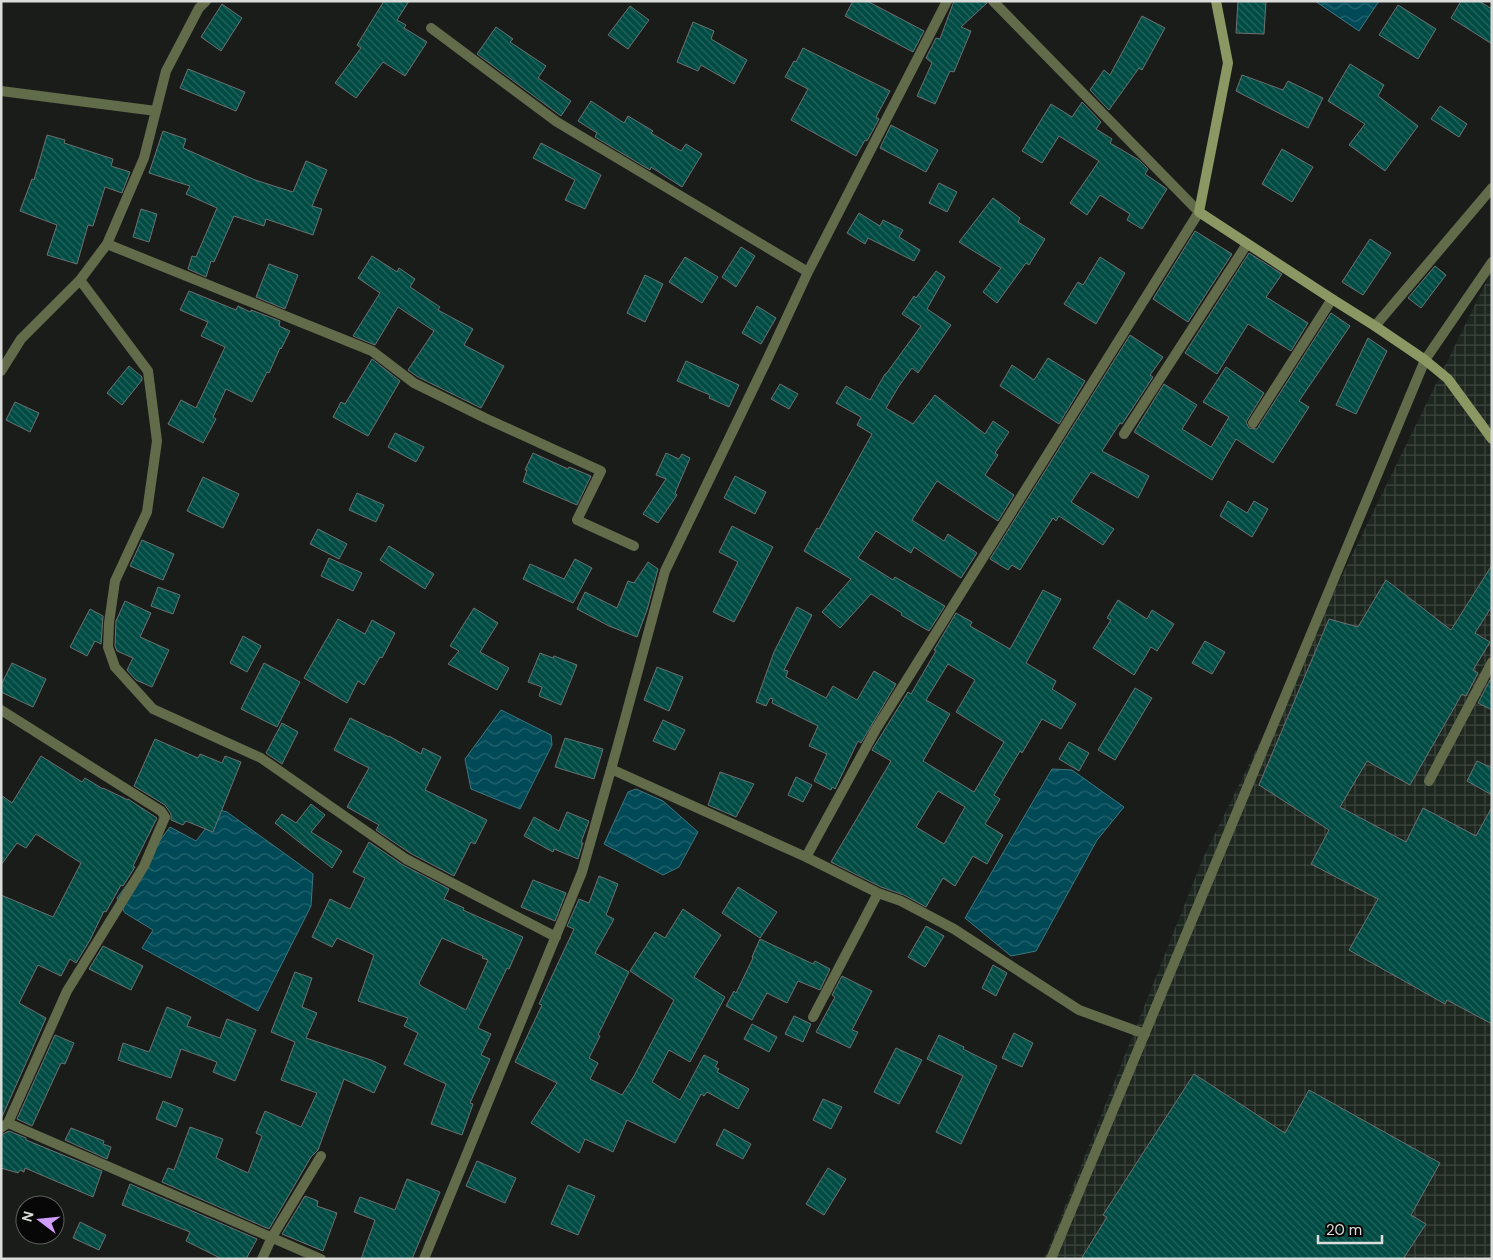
<svg xmlns="http://www.w3.org/2000/svg" width="1493" height="1260" font-family="'DM Sans',sans-serif">
<defs>
<pattern id="industrial-grid" width="8" height="8" patternUnits="userSpaceOnUse" patternTransform="scale(1.25)"><rect width="8" height="8" fill="#1e2620"/><path d="M0 4h8M4 0v8" fill="none" stroke="#3e4540"/></pattern>
<pattern id="water-waves" width="16" height="10" patternUnits="userSpaceOnUse" patternTransform="scale(1.25)"><rect width="16" height="10" fill="#004a57"/><path d="M0 5q4-4 8 0t8 0" fill="none" stroke="#25646f"/></pattern>
<pattern id="building-back-hatch" width="6" height="6" patternUnits="userSpaceOnUse" patternTransform="scale(1.25)"><rect width="6" height="6" fill="#004c44"/><path d="M-1 5l2 2M0 0l6 6M5-1l2 2" fill="none" stroke="#25655e"/></pattern>
</defs>
<rect width="100%" height="100%" fill="#1a1c1a"/>
<path fill="url(#industrial-grid)" d="M1492,270V1259H1044L1203,858Z"/>
<path fill="url(#water-waves)" stroke="#42767f" d="M1315,1H1379L1359,31Z
M501,710L551,735L552,745L520,809L471,789L465,759Z
M1052,769L1072,770L1124,807L1097,840L1036,951L1011,956L965,918Z
M636,789L663,801L698,832L679,867L663,875L604,844L628,792Z
M220,810L227,812L313,874L311,906L258,1011L142,948L153,930L125,913L117,898L170,827L196,841Z"/>
<path fill="url(#building-back-hatch)" stroke="#6c7170" fill-rule="evenodd" d="M384,1H409L397,20L406,25L404,28L427,42L405,76L383,62L356,98L335,83L361,48L357,45Z
M853,1H867L924,31L913,52L845,16Z
M954,1H986L987,3L961,27L971,31L954,72L950,71L935,104L917,96L932,63L926,58L936,38L940,39Z
M1238,1H1266L1264,34L1236,33Z
M1461,1H1479L1492,9V44L1451,18Z
M222,4L242,18L221,51L201,37Z
M1398,5L1436,29L1418,59L1379,35Z
M630,6L649,20L628,49L608,35Z
M1142,16L1165,28L1142,70L1139,68L1109,110L1090,90L1104,70L1110,75Z
M693,22L714,31L711,39L747,60L734,84L701,65L698,71L677,62Z
M496,27L513,39L510,42L546,66L538,78L571,101L561,116L477,54Z
M803,48L890,91L876,117L879,119L867,141L865,140L856,156L791,120L808,89L785,77L794,61L796,62Z
M1350,64L1384,85L1378,96L1418,126L1385,171L1349,145L1365,124L1328,101Z
M188,69L245,92L236,111L180,88Z
M1242,75L1283,90L1288,81L1323,98L1308,128L1236,91Z
M591,101L624,123L628,116L653,131L651,133L681,151L686,144L702,154L682,187L651,167L650,170L595,137L597,133L578,121Z
M1082,102L1101,122L1096,129L1112,139L1110,143L1139,160L1148,169L1145,174L1167,189L1142,229L1127,220L1130,214L1100,195L1087,215L1070,203L1099,161L1059,136L1042,163L1022,151L1051,104L1072,117Z
M1440,106L1467,124L1459,137L1431,119Z
M891,125L938,150L926,172L880,148Z
M163,131L186,139L183,148L255,180L293,192L306,161L327,170L312,206L322,209L313,235L266,219L264,226L234,216L214,262L211,261L206,277L188,269L192,256L196,257L217,208L186,194L190,186L149,173Z
M47,135L65,140L64,143L113,159L111,166L130,172L122,193L105,187L93,226L88,225L77,264L47,255L57,225L20,211L32,179L34,180Z
M541,143L601,175L585,209L565,200L575,180L533,158Z
M1282,149L1313,167L1292,202L1262,184Z
M939,183L957,192L947,212L929,203Z
M993,198L1020,218L1018,222L1045,239L1029,265L1026,263L997,303L983,292L1001,268L959,242Z
M141,209L157,214L149,242L133,237Z
M859,213L880,226L883,220L903,230L899,237L920,250L914,261L868,238L865,244L847,233Z
M1195,231L1232,254L1188,322L1153,299Z
M1370,239L1391,253L1363,295L1342,282Z
M741,247L755,256L736,287L722,277Z
M1249,253L1282,274L1266,297L1308,323L1291,351L1248,324L1217,374L1185,353Z
M372,256L397,272L399,268L415,279L410,287L440,307L438,310L473,329L464,345L504,366L481,408L418,377L408,370L434,331L398,307L375,345L353,336L380,293L358,278Z
M685,257L718,277L702,303L669,282Z
M1100,257L1125,273L1096,324L1064,304L1078,282L1083,285Z
M269,264L298,275L285,309L256,297Z
M1435,266L1446,275L1421,308L1408,298Z
M936,271L945,277L927,309L951,325L918,373L912,368L899,386L886,408L913,424L935,395L985,434L993,421L1009,432L995,453L998,455L985,475L1014,495L998,521L937,481L912,520L944,541L948,534L977,553L961,578L914,547L911,553L876,531L858,558L893,580L895,577L945,606L929,631L901,615L902,613L871,594L840,628L822,612L851,579L804,551L817,528L819,529L872,434L857,425L861,417L836,403L846,386L870,400L885,374H886L921,326L902,314L914,296L916,298Z
M645,275L663,284L645,322L627,313Z
M189,291L236,310L238,306L250,312L251,310L280,321L279,326L290,331L281,349L280,348L269,373L267,372L252,402L226,389L213,417L216,419L203,443L168,424L181,400L196,408L225,347L201,336L208,322L180,310Z
M757,306L776,318L761,344L742,333Z
M1331,313L1350,326L1299,401L1309,407L1273,463L1236,439L1212,480L1134,432L1164,384L1197,405L1182,429L1211,447L1229,417L1203,402L1226,367L1264,393L1246,422L1249,428L1257,429Z
M1130,335L1163,357L1150,375L1153,377L1122,424L1120,423L1102,451L1149,476L1138,498L1091,472L1071,502L1114,529L1103,545L1059,516L1056,521L1053,518L1020,570L1012,565L1008,570L990,559Z
M1368,338L1387,351L1356,414L1336,405Z
M1048,358L1085,381L1059,424L1000,386L1012,365L1034,380Z
M372,359L400,381L368,436L333,417L341,402L345,404Z
M686,361L739,385L729,407L709,398L710,395L677,381Z
M129,366L142,377V380L122,405L107,393Z
M780,384L798,394L789,409L771,399Z
M15,402L39,413L30,432L6,420Z
M395,433L424,447L416,462L388,447Z
M533,453L568,469L569,467L591,476L577,505L523,482L527,470H525Z
M666,453L679,459L682,454L690,458L675,493L677,495L658,523L643,514L666,479L656,475Z
M735,476L766,492L755,514L724,498Z
M203,477L239,494L223,528L187,511Z
M357,493L384,505L376,522L349,510Z
M1228,501L1247,513L1254,501L1268,509L1252,537L1220,516Z
M732,526L773,547L734,622L713,612L738,562L719,552Z
M318,529L347,544L339,559L310,544Z
M142,540L174,554L163,580L130,566Z
M389,546L434,574L425,589L380,560Z
M329,558L362,573L353,591L321,576Z
M575,559L592,568L573,603L523,579L530,564L564,579Z
M648,562L658,569L647,610L637,637L609,626L577,609L585,592L617,608L628,581L634,583Z
M1492,565V606L1475,633L1490,642L1473,670L1478,673L1466,696L1462,694L1410,785L1367,761L1340,807L1406,842L1423,808L1476,836L1492,807V1024L1447,1000L1445,1004L1349,950L1378,899L1311,864L1329,830L1259,785L1329,619L1358,627L1386,580L1451,630Z
M158,587L180,595L173,614L151,606Z
M1043,590L1061,599L1026,663L1056,681L1052,689L1076,704L1061,729L1042,719L1022,753L1020,751L994,795L1000,799L985,824L1003,835L987,864L973,856L955,886L943,878L926,907L904,895L881,887L831,862L891,761L872,750L908,692L911,694L936,651L934,650L956,613L972,622L970,626L1010,649ZM948,664L975,680L956,712L1004,742L974,792L923,761L950,714L926,700ZM938,791L965,807L944,844L916,827Z
M1118,600L1147,619L1152,610L1174,624L1157,651L1151,647L1134,675L1093,648L1111,620L1107,618Z
M125,601L151,613L140,637L169,650L152,687L136,680L127,670L133,658L117,651L115,646L116,621Z
M797,607L812,615L784,670L788,671L786,677L826,698L833,686L857,700L874,671L896,684L861,743L858,741L835,789L832,787L831,790L814,781L827,754L809,746L818,726L772,703L773,699L770,698L766,706L756,702L774,652Z
M474,608L498,623L480,652L509,668L497,690L448,664L459,651L450,646Z
M90,609L103,616L101,644L95,641L87,656L70,647Z
M338,619L365,634L372,620L395,633L382,658L380,657L364,685L358,681L347,703L304,678Z
M243,636L261,646L247,672L230,663Z
M1205,641L1225,652L1212,674L1192,663Z
M540,653L553,658L554,656L577,665L561,705L539,696L542,687L528,682Z
M12,663L46,679L33,707L1,692V685Z
M264,663L300,682L277,727L241,709Z
M657,667L683,677L669,711L644,700Z
M1490,680H1492V710L1478,703Z
M1135,688L1152,698L1115,760L1098,750Z
M350,718L389,737V736L421,754L423,748L441,757L425,790L487,820L475,844L471,842L454,876L410,853L376,830L379,825L347,807L369,768L334,750Z
M663,720L685,730L675,750L653,741Z
M282,723L298,732L282,764L266,753Z
M565,738L603,749L594,779L555,767Z
M155,739L198,758L200,754L222,763L225,756L241,762L213,832L186,821L183,825L171,820V814L165,805L134,786Z
M1069,742L1089,753L1079,771L1059,759Z
M41,756L82,782L85,778L103,789V788L128,800V799L157,818L133,866L135,867L123,886L121,885L106,912L104,911L90,940L76,963L70,959L61,976L38,965L19,1003L46,1018L1,1119V895L53,917L81,863L36,834L26,848L17,843L1,865V795L12,803Z
M1477,761L1492,768V795L1467,781Z
M720,772L754,784L736,817L708,805Z
M796,777L812,785L803,802L788,795Z
M311,804L325,815L311,832L342,851L332,868L275,823L282,814L296,823Z
M567,812L589,821L581,842L583,843L578,859L554,849L553,852L524,836L534,817L559,831Z
M369,842L403,865L449,889L444,899L464,908L463,910L523,937L509,969L507,968L478,1028L491,1034L481,1055L490,1059L470,1103L473,1104L462,1135L431,1124L446,1084L404,1064L418,1033L404,1026L408,1018L358,1001L374,955L337,938L332,947L312,937L330,899L350,909L365,878L353,872ZM442,938L483,956L482,958L488,960L466,1010L421,986L419,983Z
M599,876L618,884L606,915L614,919L595,953L629,972L598,1035L600,1036L589,1058L598,1063L590,1079L622,1095L634,1076L674,1000L630,971L655,932L665,938L683,909L721,935L694,977L725,997L690,1062L669,1050L652,1082L680,1100L704,1055L718,1062L715,1067L719,1069L717,1072L749,1089L738,1109L707,1092L704,1096L701,1094L675,1143L627,1120L613,1152L585,1139L579,1153L531,1123L557,1083L515,1062L542,1005L539,1004L574,929L567,926L579,899L589,903Z
M533,880L566,893L555,921L521,907Z
M738,887L777,912L760,938L722,913Z
M926,926L944,936L925,967L908,957Z
M760,939L813,964L815,961L830,969L820,990L798,981L787,1003L767,993L752,1020L726,1006L734,991L736,993L753,958L752,957Z
M103,946L143,966L131,990L89,969Z
M993,965L1007,973L996,996L982,988Z
M295,972L312,978L302,1007L317,1013L306,1038L371,1060L386,1067L374,1093L344,1079L318,1150L311,1157L269,1229L162,1182L168,1168L174,1170L190,1127L223,1139L216,1158L248,1173L262,1136L256,1133L265,1111L301,1127L317,1093L281,1080L295,1042L271,1032Z
M842,976L872,991L852,1030L858,1032L850,1048L816,1032L835,997L832,995Z
M167,1007L191,1017L187,1026L220,1038L227,1019L256,1030L235,1081L213,1072L217,1062L181,1049L171,1078L118,1060L123,1043L149,1052Z
M794,1016L811,1024L803,1042L785,1034Z
M752,1024L777,1037L769,1052L744,1039Z
M1014,1033L1033,1043L1022,1067L1002,1058Z
M55,1035L74,1043L65,1064L61,1063L32,1126L17,1119Z
M939,1035L964,1047L963,1049L997,1066L961,1144L936,1132L963,1076L927,1059Z
M896,1048L922,1060L899,1104L874,1092Z
M1194,1074L1285,1133L1309,1090L1440,1163L1411,1215L1426,1224L1403,1259H1081L1107,1217L1103,1215Z
M823,1099L842,1107L831,1129L813,1120Z
M163,1101L183,1109L176,1127L156,1119Z
M71,1128L104,1141L103,1144L111,1147L107,1159L65,1140Z
M724,1129L751,1144L743,1159L716,1145Z
M9,1131L26,1138V1140L102,1171L93,1197L25,1168L24,1172L20,1170L18,1173L1,1168V1135Z
M477,1161L516,1178L505,1203L466,1186Z
M828,1168L846,1179L824,1215L806,1204Z
M407,1179L440,1192L412,1259H361L375,1220L354,1212L360,1197L395,1210Z
M130,1184L257,1239L246,1259H222L186,1241L190,1232L122,1205Z
M568,1185L595,1196L578,1235L551,1224Z
M305,1196L318,1201L317,1206L337,1213L323,1251L282,1234Z
M80,1222L106,1235L99,1250L73,1238Z"/>
<g fill="none" stroke-linecap="round" stroke-linejoin="round">
<path stroke="#626b4a" stroke-width="10" d="M431,28L557,122L808,272
M1,91L156,111
M107,244L372,351L414,383L485,418L601,471L577,520L634,546
M80,280L148,371L157,441L147,512L115,581L109,623L108,647L115,667L153,709L261,758L406,859L556,937
M1375,326L1492,188
M1,371L21,339L80,280L107,244L144,158L166,71L199,8L206,1
M1253,423L1332,299
M1124,434L1247,244
M1,710L161,811L165,817L144,866L67,991L8,1123L1,1128
M611,769L806,857L878,893L901,901L954,929L1079,1010L1145,1034
M1429,781L1492,662
M806,857L876,729L1199,212L993,1
M813,1017L878,893
M8,1123L321,1259
M262,1259L272,1237L321,1156
M424,1259L582,872L617,748L665,571L766,362L808,272L947,1
M1051,1259L1425,360L1492,262"/>
<path stroke="#8b9863" stroke-width="10" d="M1216,1L1228,63L1199,212L1332,299L1375,326L1425,360L1448,379L1492,439"/>
</g>
<rect width="1493" height="1260" fill="none" stroke="#dbdddb" stroke-width="5"/>
<g transform="translate(40 1220) rotate(286)"><circle r="24" fill="#060706" stroke="#5b5d5b"/>
<path d="M0-4L9 19L0 12L-9 19Z" fill="#d19dfe"/>
<text y="-8" font-size="14" font-weight="bold" text-anchor="middle" fill="#dbdddb">N</text>
</g>
<path d="M1318 1235v8h64v-8" fill="none" stroke="#dbdddb" stroke-width="2.5"/>
<text x="1326" y="1235" font-size="15" fill="#dbdddb" stroke="#060706" stroke-width="4" paint-order="stroke">20 m</text>
</svg>
